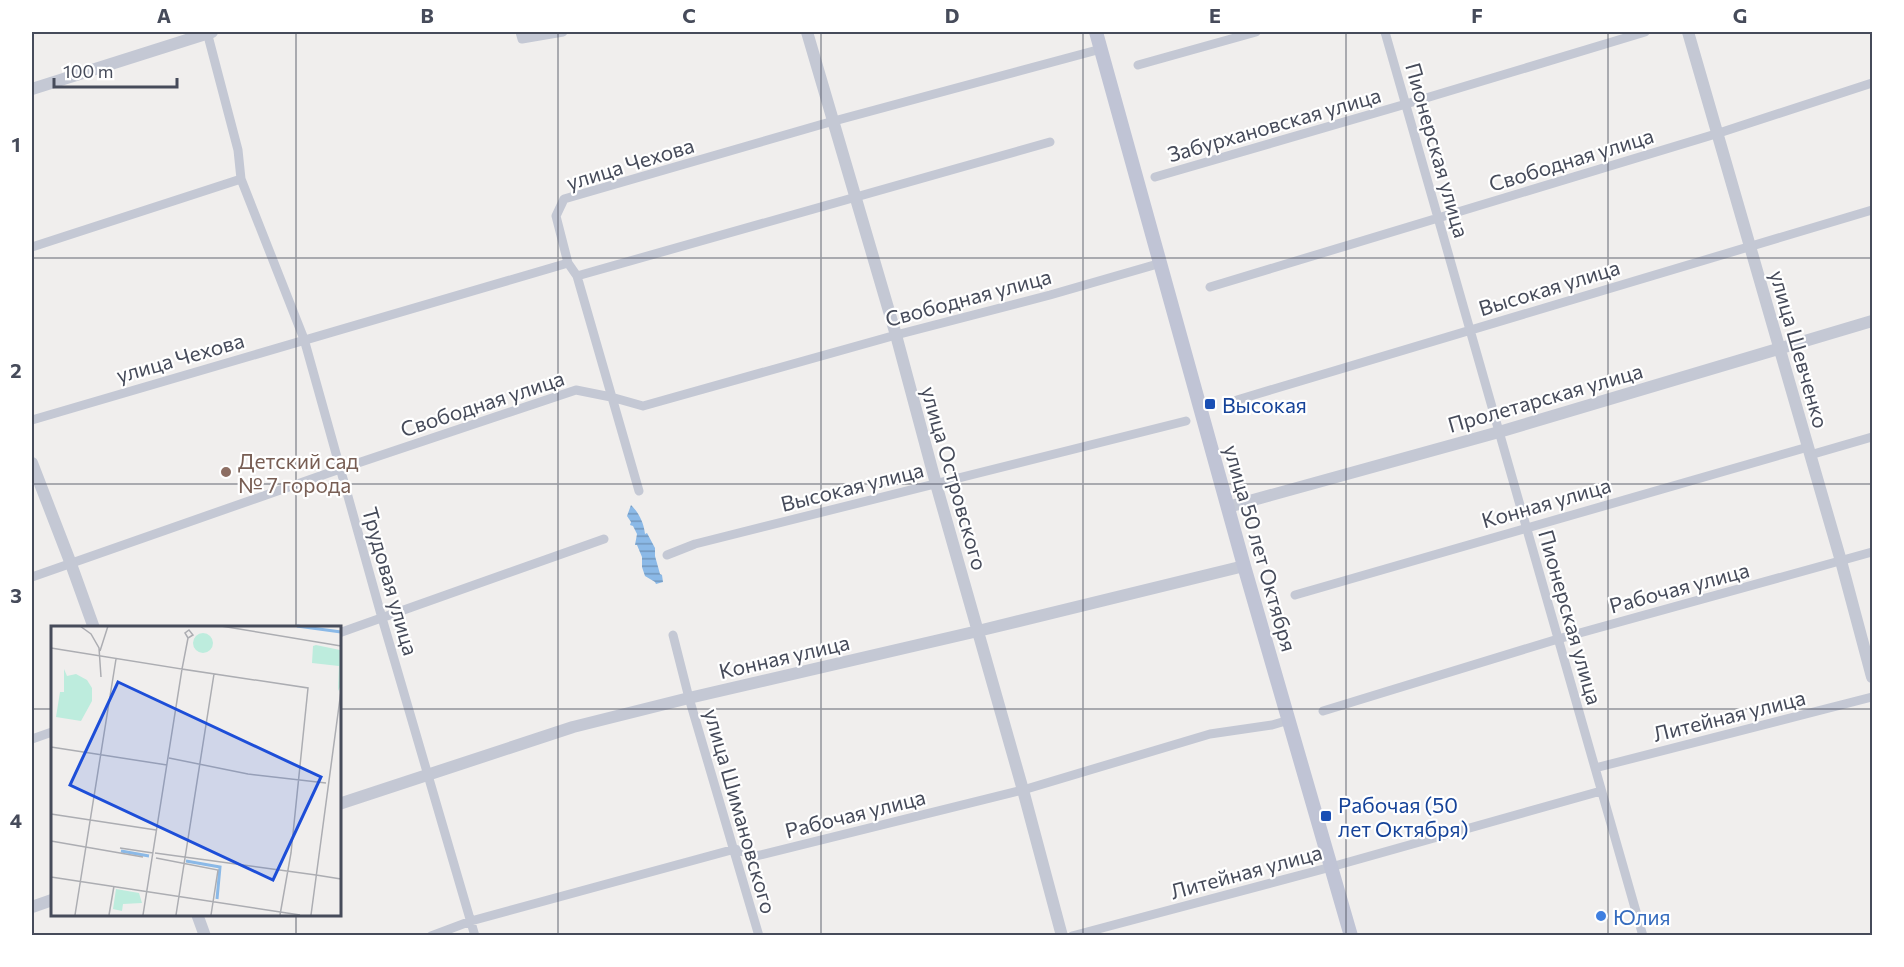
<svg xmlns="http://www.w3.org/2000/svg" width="1904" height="967" font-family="Commissioner,sans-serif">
<defs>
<pattern id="water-rules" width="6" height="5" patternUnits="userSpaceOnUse" patternTransform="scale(1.5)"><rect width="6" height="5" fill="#8bb9e7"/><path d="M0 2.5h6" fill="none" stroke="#7398be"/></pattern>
</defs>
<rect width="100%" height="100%" fill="#f0eeed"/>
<path fill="url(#water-rules)" d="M631,505C639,513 644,523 645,534L647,533L655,548V556L660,574L662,575L663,582L656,584L655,582L645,576L642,567V557L637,545H635L637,534L633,526L630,525L631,522L627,516Z"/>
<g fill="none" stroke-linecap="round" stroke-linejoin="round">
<path stroke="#c4c8d4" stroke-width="9" d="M207,32L238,150L241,179L304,339L382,618L475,936
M520,32L522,39L563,32
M1385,32L1643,936
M1138,65L1256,32
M1155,177L1406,104L1645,32
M32,247L241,179
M568,263L577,276L639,491
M577,276L1050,142
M1210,287L1719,133L1872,83
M1237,400L1872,210
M32,420L568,263L556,216L564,199L823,124L1101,49
M1810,455L1872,437
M667,555L695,544L1186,421
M32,577L340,469L576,390L611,397L643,406L896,335L1050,295L1161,263
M1295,595L1808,447
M339,633L604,539
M673,635L689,698L759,936
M1323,711L1558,639L1872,552
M32,739L52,732
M1595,768L1872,697
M431,936L471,921L735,849L756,856L1023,790L1210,734L1272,725L1289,720
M1072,936L1331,867L1601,791"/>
<path stroke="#c4c8d4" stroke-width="12" d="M807,32L896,335L936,484L1023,790L1062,936
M1688,32L1841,561L1872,677
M32,89L212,32
M32,463L71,564L94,628
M1228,507L1499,432L1872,321
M339,804L573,727L689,698L978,631L1244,566
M32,907L52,900
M197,914L205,936"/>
<path stroke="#c0c4d5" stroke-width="14" d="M1096,32L1244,566L1351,936"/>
</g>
<path fill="none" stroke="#464b5a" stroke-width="1.5" stroke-opacity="0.55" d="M296,32V628M558,32V936M821,32V936M1083,32V936M1346,32V936M1608,32V936M32,258H1872M32,484H1872M32,709H52M339,709H1872M296,914V936"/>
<g fill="#1a4fb4" stroke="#fff" stroke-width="2">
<rect x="1204" y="398" width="12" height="12" rx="3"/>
<rect x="1320" y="810" width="12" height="12" rx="3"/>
</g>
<circle fill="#8d6e63" stroke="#fff" stroke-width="2" cx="226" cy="472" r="6"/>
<circle fill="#3f7fe0" stroke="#fff" stroke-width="2" cx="1601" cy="916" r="6"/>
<g text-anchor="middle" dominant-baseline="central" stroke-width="4.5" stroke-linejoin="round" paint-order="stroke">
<g font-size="21" fill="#464b5a" stroke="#fff">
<text transform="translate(1274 124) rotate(-16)">Забурхановская улица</text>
<text transform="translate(1438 150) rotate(74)">Пионерская улица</text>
<text transform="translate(1571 159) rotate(-17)">Свободная улица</text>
<text transform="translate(630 163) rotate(-17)">улица Чехова</text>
<text transform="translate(1549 287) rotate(-17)">Высокая улица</text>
<text transform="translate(968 297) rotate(-15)">Свободная улица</text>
<text transform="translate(1800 349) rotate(74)">улица Шевченко</text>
<text transform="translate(180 357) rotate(-16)">улица Чехова</text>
<text transform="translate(1545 397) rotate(-16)">Пролетарская улица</text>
<text transform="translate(482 403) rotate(-18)">Свободная улица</text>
<text transform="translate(955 478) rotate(74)">улица Островского</text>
<text transform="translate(852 486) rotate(-14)">Высокая улица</text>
<text transform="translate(1546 502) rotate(-16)">Конная улица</text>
<text transform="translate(1261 548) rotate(74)">улица 50 лет Октября</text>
<text transform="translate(391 581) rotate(74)">Трудовая улица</text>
<text transform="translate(1679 587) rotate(-15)">Рабочая улица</text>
<text transform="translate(1571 617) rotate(74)">Пионерская улица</text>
<text transform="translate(784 656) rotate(-13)">Конная улица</text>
<text transform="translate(1729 715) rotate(-14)">Литейная улица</text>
<text transform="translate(741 811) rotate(74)">улица Шимановского</text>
<text transform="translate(855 813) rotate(-14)">Рабочая улица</text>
<text transform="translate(1246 871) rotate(-15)">Литейная улица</text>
</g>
<g font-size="21" fill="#164399" stroke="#fff" text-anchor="start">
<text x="1222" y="404">Высокая</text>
<text x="1338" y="804">Рабочая (50<tspan x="1338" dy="24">лет Октября)</tspan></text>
</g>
<g font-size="21" fill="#785e54" stroke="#fff" text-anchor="start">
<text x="238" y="460">Детский сад<tspan x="238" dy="24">№ 7 города</tspan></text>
</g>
<g font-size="21" fill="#366cbe" stroke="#fff" text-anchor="start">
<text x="1613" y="916">Юлия</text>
</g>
</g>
<g transform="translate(51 626)">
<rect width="290" height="290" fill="#f0eeed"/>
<path d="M142 17a10 10 0 1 1 20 0a10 10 0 1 1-20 0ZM265,19L289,24L290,59L287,65L288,40L261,37L262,20Z" fill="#bdecdd"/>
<path d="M13,43L16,50L25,48L36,54L41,62V75L30,95L5,91L9,66H13Z" fill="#bdecdd"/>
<path d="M65,263L88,267L91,277L72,278L71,285L62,283Z" fill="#bdecdd"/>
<path fill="none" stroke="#8bb9e7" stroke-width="3" d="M246,0L290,6M70,225L98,230M135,235L169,241L166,273"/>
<path fill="none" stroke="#acadb2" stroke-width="1.5" d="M29,0L40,8L48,22L50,51M170,0L290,20M137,12L134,7L138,4L142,9L137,12L131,43L257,62L240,227L229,289M0,22L131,43L92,289M49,25L57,0M0,27V52M0,121L116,139M118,132L197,148L275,157M0,188L105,204M0,215L92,231M69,222L102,227M104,227L265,249M105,232L167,244L160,289M265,249L290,253M0,251L249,289M24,289L65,33M58,289L63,260M125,289L163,48M260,289L290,65"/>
<path fill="#1d4ed8" fill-opacity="0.15" stroke="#1d4ed8" stroke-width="3" d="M67,56L270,151L222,254L19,159Z"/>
<rect width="290" height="290" fill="none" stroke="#464b5a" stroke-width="3"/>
</g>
<rect width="1904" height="967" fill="none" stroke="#ffffff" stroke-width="66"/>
<path d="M54 78v9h123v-9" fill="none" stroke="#464b5a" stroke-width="3"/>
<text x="63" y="78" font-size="18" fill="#464b5a" stroke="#ffffff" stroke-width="4.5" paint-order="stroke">100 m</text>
<rect x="33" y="33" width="1838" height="901" fill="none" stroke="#464b5a" stroke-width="2"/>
<g font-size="20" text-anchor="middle" font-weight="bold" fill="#464b5a">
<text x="164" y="23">A</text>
<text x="427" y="23">B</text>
<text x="689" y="23">C</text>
<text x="952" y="23">D</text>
<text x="1215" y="23">E</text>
<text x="1477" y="23">F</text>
<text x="1740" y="23">G</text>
<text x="16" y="152">1</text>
<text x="16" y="378">2</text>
<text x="16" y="603">3</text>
<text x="16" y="828">4</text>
</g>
</svg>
